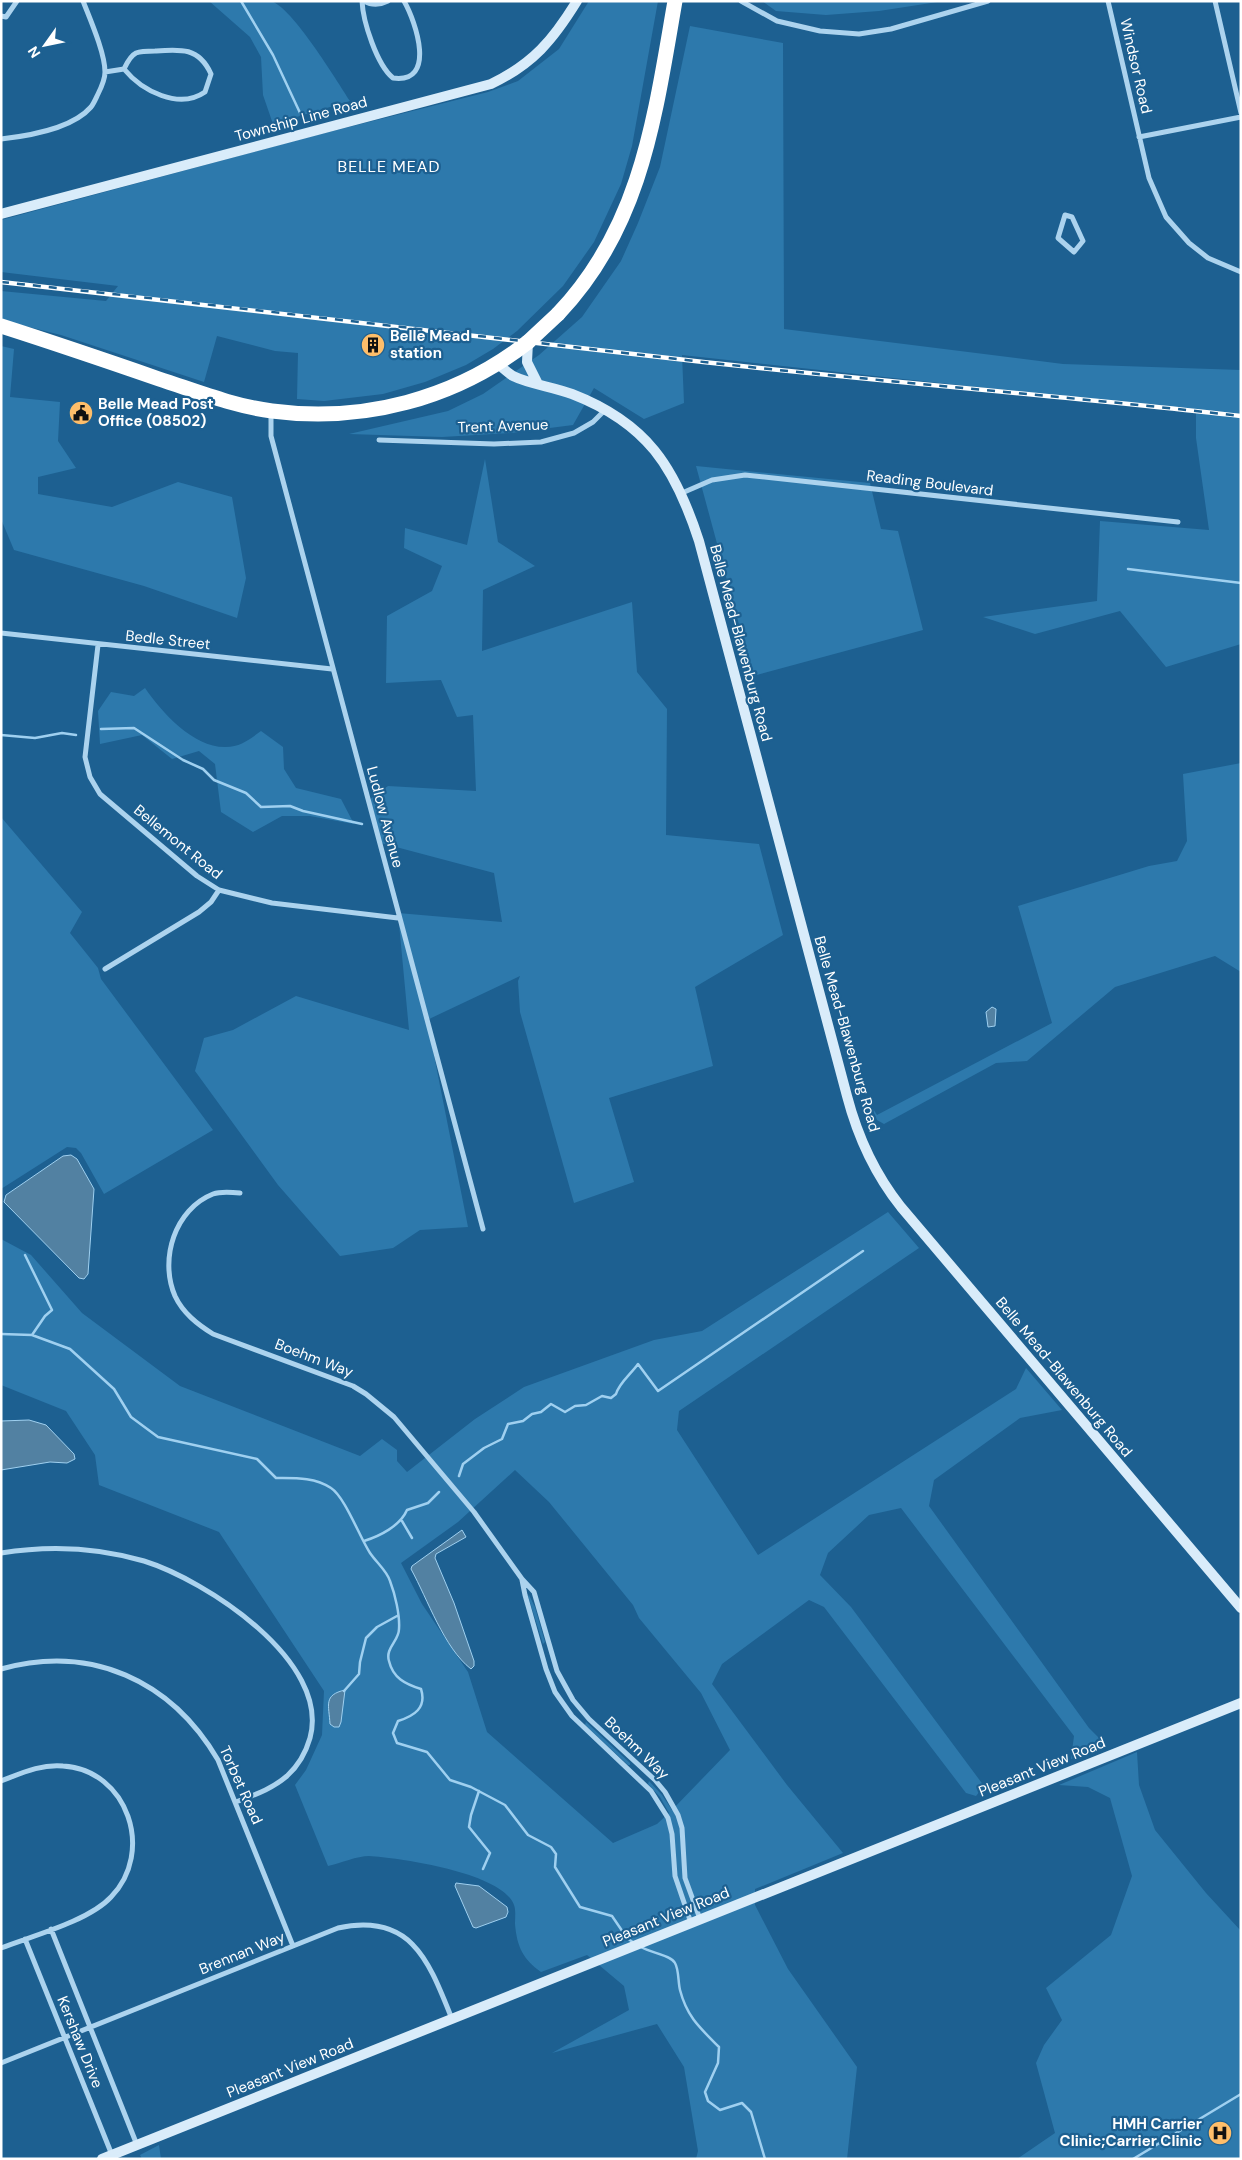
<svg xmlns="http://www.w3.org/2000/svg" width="1242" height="2160" font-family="'DM Sans',sans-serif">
<rect width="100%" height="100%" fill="#1d6091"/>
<path fill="#2d79ac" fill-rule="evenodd" d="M209,1C223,1 260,0 271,1C292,7 337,81 350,101L273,124L263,95L261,57L250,37Z
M589,1H658L632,146L621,184L594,242L563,286L517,331L493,349L466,365L425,382L383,394L324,401L297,399L298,353L275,351L217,336L204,382L61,335L1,320V291L106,301L118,286L1,272V220L305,138L488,92L518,81L559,49Z
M762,1H944L879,11L826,15L776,11Z
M690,26L783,43L784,329L1063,364L1241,370V644L1166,667L1120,611L1035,634L983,617L1097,601L1100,521L1209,530L1196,438V411L682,355L684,403L644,419L594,388L573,425L511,433L442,437L349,434L448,411L483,394L539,355L582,317L621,261L638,223L660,167Z
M1,346L14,349L10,397L60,402L58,441L76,468L38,477V494L112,507L178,482L232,497L246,578L237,618L144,586L14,550L1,519Z
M485,459L498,542L535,566L483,590L482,651L632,602L637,672L667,709L666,835L759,844L783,935L695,987L713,1066L609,1098L634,1182L574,1203L520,1012L518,981L520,976L427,1020L468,1227L420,1230L393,1248L340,1256L278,1185L195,1071L204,1038L233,1030L296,996L409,1030L398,913L502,922L494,873L381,843L369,800L388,786L476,791L473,715L457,717L441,680L386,683L387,616L432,591L442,566L404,548L405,528L467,545Z
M696,466L870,483L881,529L898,531L923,630L753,676Z
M145,688C162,713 194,748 226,747C240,747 250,739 261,731L283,747L284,769L296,788L341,799L354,824L310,816H282L253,832L221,812L215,764L199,751L172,759L142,735L100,744L98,711L111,692L134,696Z
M1241,763V972L1215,956L1115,987L1027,1061L996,1063L884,1124L877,1120L870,1104L877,1115L1052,1023L1018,906L1149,866L1177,861L1187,841L1183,774Z
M1,817L82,912L70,933L98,968L101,979L213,1130L104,1194L81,1153L76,1148L67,1147L1,1189Z
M888,1212L919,1248L679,1411L677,1430L758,1555L1016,1389L1026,1368L1062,1410L1020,1418L934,1480L929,1506L1089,1728L1106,1745L1071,1759L1074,1736L901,1508L869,1515L828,1553L820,1575L851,1607L984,1786L976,1796L966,1793L824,1607L809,1600L722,1664L712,1684L787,1785L843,1853L755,1889V1905L788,1969L857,2067L847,2159H696L698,2151L684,2067L657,2024L552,2053L629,2010L624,1986L587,1955L541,1972C523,1959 517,1947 515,1924C515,1918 516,1910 514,1905C503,1873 401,1858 369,1856C357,1856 341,1863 328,1866L295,1785L306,1770L322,1735L324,1691L219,1532L99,1485L95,1455L66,1411L1,1385V1239L31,1255L82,1313L180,1386L360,1456L382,1439L397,1450V1461L407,1472L475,1419L524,1387L654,1340L702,1331ZM515,1470L549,1502L633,1605L639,1618L701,1693L730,1750L672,1810L662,1795L649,1781L648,1784L660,1797L669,1813L657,1824L613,1843L487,1732L468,1672L422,1604L401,1563L458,1522Z
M529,1595L535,1607L545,1642L543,1644L528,1596Z
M586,1722L630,1763V1765H628L585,1725Z
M1137,1752L1139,1785L1155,1830L1206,1893L1241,1931V2159H1017L1055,2133L1036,2063L1044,2045L1062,2020L1046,1988L1111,1935L1132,1876L1110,1798L1088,1787L1059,1785Z
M159,2145L161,2159H142L140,2155Z"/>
<path fill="#5281a2" stroke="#9fd0f0" d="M992,1007L996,1009L995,1026L988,1027L986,1012Z
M71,1155L77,1159L94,1189L88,1274L84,1279L79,1278L4,1202L6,1195L63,1156Z
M29,1420L46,1425L74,1454L75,1459L67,1463L50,1462L1,1470V1421Z
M462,1530L466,1537L436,1554L435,1558L454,1603L474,1661V1666L471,1669C444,1648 428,1600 411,1569L412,1566Z
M345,1690L341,1722L339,1727H334L330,1724C329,1705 323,1695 345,1690Z
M456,1883L479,1886L507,1907L508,1912L506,1917L476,1928L473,1927L455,1886Z"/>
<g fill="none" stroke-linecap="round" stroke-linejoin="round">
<path stroke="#9fd0f0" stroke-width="2.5" d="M241,1L273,55L301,115
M1128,569L1241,583
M101,729L134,728L183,760L203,769L214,780L246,793L261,807L290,806L303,811L362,824
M1,735L35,738L62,733L76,735
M25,1255L52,1310L45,1316L32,1335
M1,1334L32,1335L70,1349L114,1389L131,1417L158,1437L257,1459L276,1478C295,1478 315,1477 331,1488C345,1497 360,1538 370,1553C376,1562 387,1571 390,1581C395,1594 400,1615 399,1629C399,1641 385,1648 389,1661C393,1678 405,1684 421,1689C427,1708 414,1716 398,1721L393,1733L397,1743L427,1752L450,1780L471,1787L505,1805L528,1835L551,1847L556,1854L555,1867L580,1907L612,1916L627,1938L634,1943
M459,1476L463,1464L484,1448L502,1439L508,1424L523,1421L532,1414L541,1412L551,1404L565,1412L575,1406L586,1405L602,1396L611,1398L616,1394C619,1383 631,1374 638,1364L658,1391L863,1251
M402,1521L412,1538
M364,1541C380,1536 400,1526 407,1510L428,1503L439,1492
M344,1691L359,1674L360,1662L366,1638L377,1627L397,1616
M479,1791L471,1815L469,1827L490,1853L483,1869
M641,1947C651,1953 671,1955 675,1963C679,1970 678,1982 680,1990C687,2017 700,2028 719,2047L718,2063L705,2092L708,2101L720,2110L742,2103L751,2112L765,2159
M1133,2159L1241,2094"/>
<path stroke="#acd3ee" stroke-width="5" d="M362,1C363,22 377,65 393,78C437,84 416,22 404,1
M364,1C371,5 380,5 388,1
M741,1L777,21L820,31L859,34L891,29L988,1
M1108,1L1149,178L1166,217L1189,243L1208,258L1241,272
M1215,1L1241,113
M1,16L6,17L17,1
M105,72L124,69C127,63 130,56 136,53C141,51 150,51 155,51C180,49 199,47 211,74L205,92C179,110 142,91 124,69
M1139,137L1241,117
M1,139C28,136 72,129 91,107C94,103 96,98 98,94C101,88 105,79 105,72C105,53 90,19 83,1
M1065,215L1072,217L1083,241L1074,252L1058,238Z
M271,412V436L275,451L483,1229
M379,440L494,444L541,442L574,433L593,422L605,410
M682,493L712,480L745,475L1178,522
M1,633L332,669
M98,645L85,757L90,777L100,794L197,876L219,890L272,903L398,918
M105,969L199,912L211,902L219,890
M240,1193C231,1192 221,1191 213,1194C175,1209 159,1259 175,1296C183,1313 197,1324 213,1334L353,1386L366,1394L394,1417L474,1512L522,1579L534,1592L557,1671L573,1700L589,1719L655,1780L665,1792L678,1815L682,1828L685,1878L700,1919
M1,1553C50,1545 96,1547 144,1561C205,1580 331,1661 310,1738C306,1752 298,1766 287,1776C272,1789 254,1795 236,1802
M522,1580L525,1595L546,1669L555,1692L572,1716L651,1791L668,1818L672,1834L675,1876L691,1923
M1,1669C91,1644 171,1680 218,1760L293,1946
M1,1781C22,1773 41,1764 63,1766C128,1770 155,1852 111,1897C89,1921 32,1936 1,1948
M51,1929L137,2145
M25,1939L112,2155
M1,2063L338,1928C412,1912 429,1962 452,2019"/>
<path stroke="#d9ecfa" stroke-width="10" d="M1,214L491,84C533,64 553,40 577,1
M528,342L527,362L537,382
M498,364C503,368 508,373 513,376C529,384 554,387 572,394C647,423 675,467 699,541L847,1096C858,1138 874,1173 901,1207L1241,1608
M102,2159L1241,1703"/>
<path stroke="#fff" stroke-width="15" d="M558,314C642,226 655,115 675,1
M1,326C54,343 107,361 159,379C196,391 233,406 272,411C363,423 455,399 528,342"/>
<g stroke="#fff" stroke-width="4.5">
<path id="rail" d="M1,282C230,306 458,334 686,360C871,381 1056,395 1241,416"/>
</g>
<use href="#rail" stroke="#1d6091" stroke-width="2.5" stroke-dasharray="8" stroke-linecap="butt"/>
<path stroke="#fff" stroke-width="15" d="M528,342L558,314"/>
</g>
<defs>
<g id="building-disc" transform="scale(1.25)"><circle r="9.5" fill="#febe6a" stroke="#1d6091"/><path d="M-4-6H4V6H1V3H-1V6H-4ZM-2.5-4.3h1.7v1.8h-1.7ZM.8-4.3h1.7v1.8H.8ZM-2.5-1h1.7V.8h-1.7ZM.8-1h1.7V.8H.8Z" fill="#111"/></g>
<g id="civic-disc" transform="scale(1.25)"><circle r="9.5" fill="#febe6a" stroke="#1d6091"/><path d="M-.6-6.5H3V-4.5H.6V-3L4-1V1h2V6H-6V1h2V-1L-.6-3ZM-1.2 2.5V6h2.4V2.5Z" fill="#111"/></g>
<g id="hospital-disc" transform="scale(1.25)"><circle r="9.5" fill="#febe6a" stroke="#1d6091"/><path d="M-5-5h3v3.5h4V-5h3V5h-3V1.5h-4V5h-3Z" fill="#111"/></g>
</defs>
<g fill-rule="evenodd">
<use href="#building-disc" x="373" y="345"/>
<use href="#civic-disc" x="81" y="413"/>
<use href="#hospital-disc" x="1220" y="2133"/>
</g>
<g text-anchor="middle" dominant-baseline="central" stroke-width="4.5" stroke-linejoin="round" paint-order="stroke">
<g font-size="15" fill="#fff" stroke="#1d6091">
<text transform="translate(1136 66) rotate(77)">Windsor Road</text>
<text transform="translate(301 119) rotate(-15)">Township Line Road</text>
<text transform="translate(503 426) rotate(-2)">Trent Avenue</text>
<text transform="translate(930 483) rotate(7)">Reading Boulevard</text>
<text transform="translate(168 640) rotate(6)">Bedle Street</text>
<text transform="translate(741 643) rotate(75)">Belle Mead-Blawenburg Road</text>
<text transform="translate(385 817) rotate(75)">Ludlow Avenue</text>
<text transform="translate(178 842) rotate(39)">Bellemont Road</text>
<text transform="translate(847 1034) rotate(74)">Belle Mead-Blawenburg Road</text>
<text transform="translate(314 1358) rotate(21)">Boehm Way</text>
<text transform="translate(1064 1377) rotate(50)">Belle Mead-Blawenburg Road</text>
<text transform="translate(637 1748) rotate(44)">Boehm Way</text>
<text transform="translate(1042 1767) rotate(-22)">Pleasant View Road</text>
<text transform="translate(241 1785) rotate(66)">Torbet Road</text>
<text transform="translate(666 1917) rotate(-22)">Pleasant View Road</text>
<text transform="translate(242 1953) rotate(-22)">Brennan Way</text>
<text transform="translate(80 2042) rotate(68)">Kershaw Drive</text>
<text transform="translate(290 2068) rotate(-22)">Pleasant View Road</text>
</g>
<g font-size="15" font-weight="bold" fill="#fff" stroke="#1d6091" text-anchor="start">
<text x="390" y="336">Belle Mead<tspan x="390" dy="17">station</tspan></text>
<text x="98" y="404">Belle Mead Post<tspan x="98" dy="17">Office (08502)</tspan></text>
<text x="1202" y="2124" text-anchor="end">HMH Carrier<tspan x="1202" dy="17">Clinic;Carrier Clinic</tspan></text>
</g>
<g font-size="16" letter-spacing="1" fill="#fff" stroke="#1d6091">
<text x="389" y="166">BELLE MEAD</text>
</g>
</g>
<rect width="1242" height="2160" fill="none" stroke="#ffffff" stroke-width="5"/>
<g transform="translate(45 45) rotate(237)" stroke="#1d6091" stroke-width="4" paint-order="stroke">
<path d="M0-4L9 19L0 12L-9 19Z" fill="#ffffff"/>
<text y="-8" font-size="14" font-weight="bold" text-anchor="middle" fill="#ffffff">N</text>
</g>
</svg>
